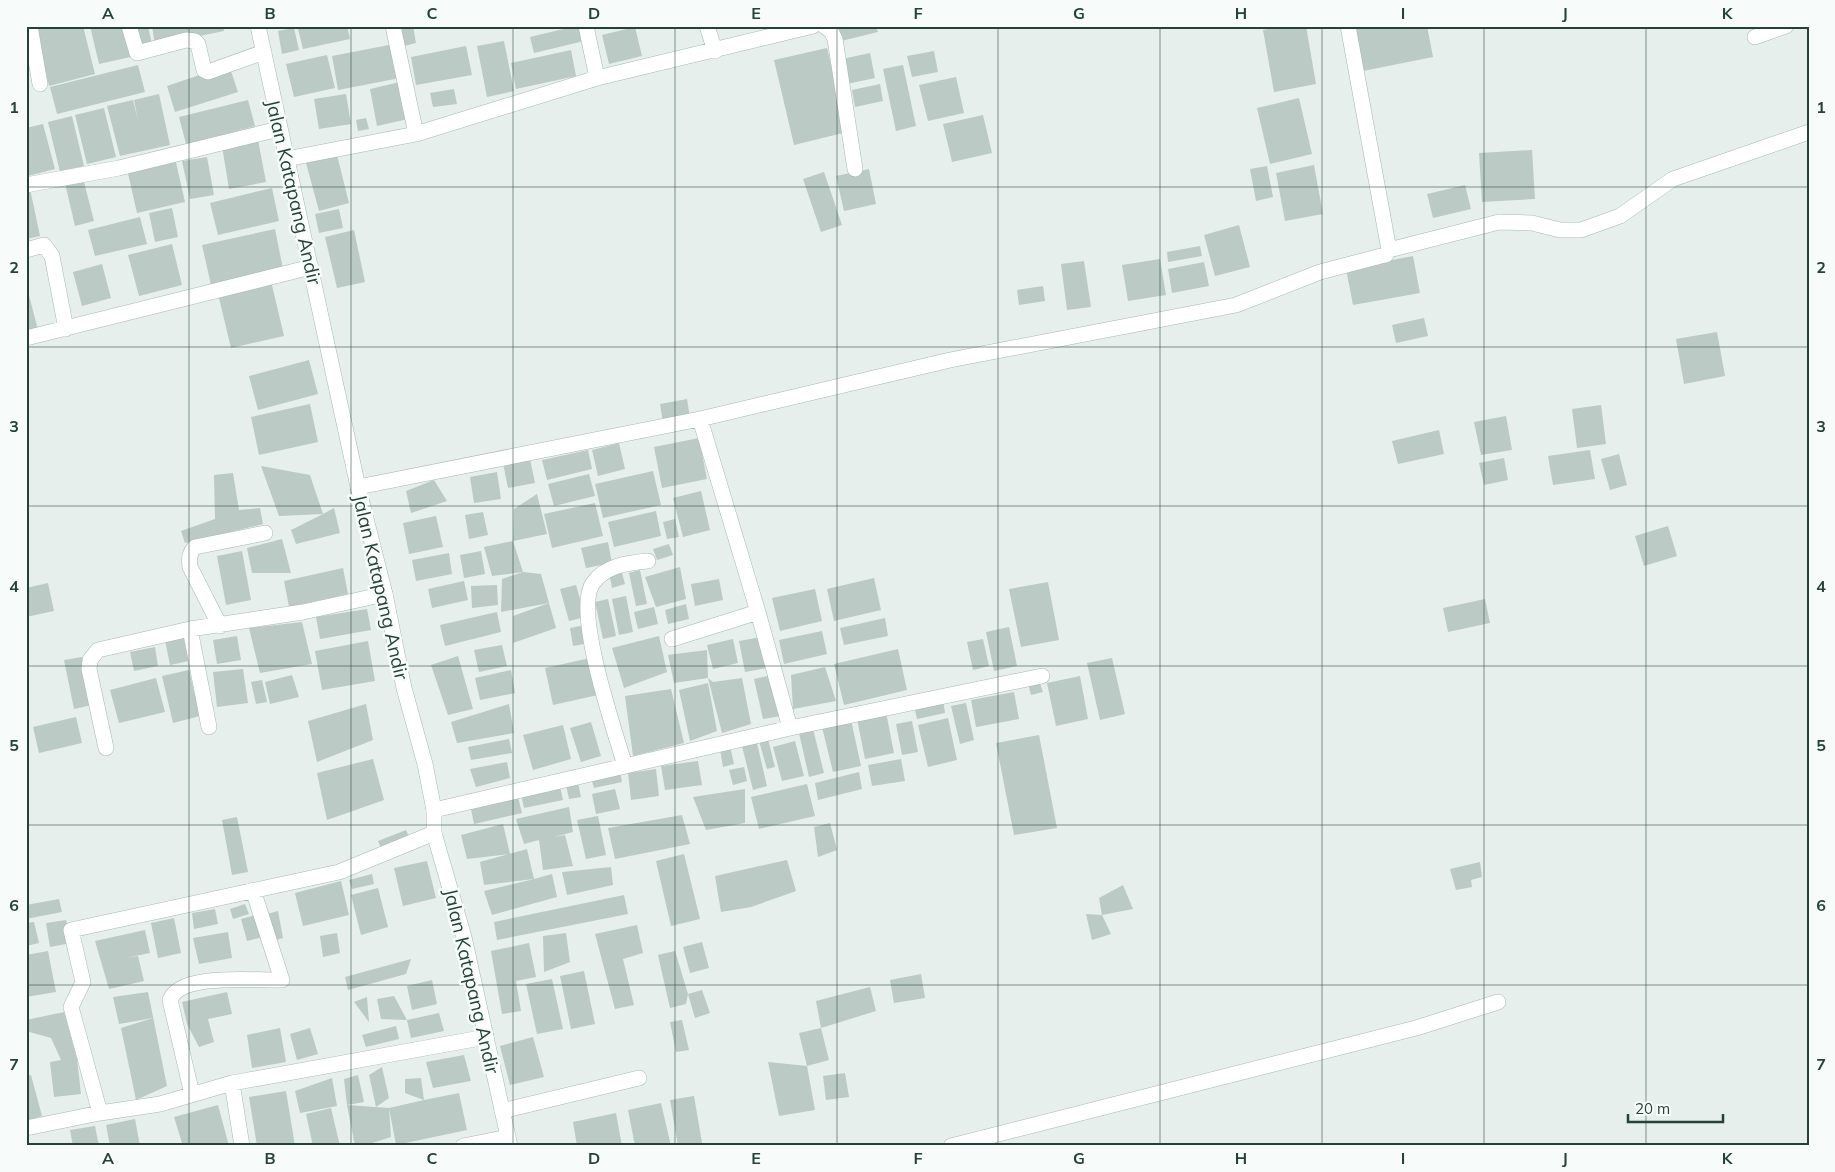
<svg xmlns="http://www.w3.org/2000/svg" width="1835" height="1172" font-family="Mulish,sans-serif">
<rect width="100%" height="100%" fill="#e6efeb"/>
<path fill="#bbcac4" d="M35,26H83L95,74L49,86Z
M90,26H128L135,56L99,64Z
M135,26H148L152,44L139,47Z
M152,26H223L224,31L155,45Z
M310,26H347L350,39L303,49L298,29Z
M400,26H413L416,43L404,46Z
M576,26H581L584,41L534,53L530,37Z
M837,26H876L878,32L841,41Z
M1282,26H1306L1316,84L1274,92L1263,30Z
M1354,26H1427L1433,57L1363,71Z
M635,27L642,56L609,64L602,35Z
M294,28L299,50L282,54L278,31Z
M504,41L514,91L487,97L477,46Z
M394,44L400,78L338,90L332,56Z
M466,46L472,75L416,85L411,57Z
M827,48L847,132L794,145L774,60Z
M571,50L576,76L516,89L511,63Z
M934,51L938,72L912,77L907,56Z
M870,53L875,78L847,84L842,59Z
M327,55L335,88L294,97L286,64Z
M138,65L145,92L57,114L50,87Z
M229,65L238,92L175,112L167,86Z
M903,65L916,126L896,131L883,69Z
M956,77L964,113L928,121L919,85Z
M400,82L408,119L377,126L370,89Z
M880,84L883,101L855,107L852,90Z
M454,89L457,104L433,107L430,93Z
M159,94L170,145L120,156L107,106L133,100L138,120L134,100Z
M346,94L351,124L319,129L314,99Z
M1299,98L1312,154L1270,164L1257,108Z
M248,100L255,126L186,144L179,117Z
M104,108L116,157L87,164L75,115Z
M983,115L992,153L952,162L943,124Z
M72,116L84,166L60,172L48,122Z
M366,118L369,129L358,131L356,120Z
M43,124L55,169L28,176L26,128Z
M258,140L266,182L229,189L222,146Z
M1532,150L1535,199L1482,202L1479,153Z
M337,155L349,203L319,211L306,163Z
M207,157L214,195L190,199L182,161Z
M175,158L185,202L137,213L127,169Z
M1314,165L1323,214L1285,221L1276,173Z
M1267,166L1273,197L1256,201L1250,169Z
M869,169L876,204L844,211L836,176Z
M824,172L842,225L821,232L803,179Z
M83,178L94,221L75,226L65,183Z
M1465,185L1471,209L1433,218L1427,194Z
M272,188L279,221L218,235L210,203Z
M26,189H30L40,236L26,239Z
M172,208L178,237L155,242L149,213Z
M339,209L343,228L319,233L315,214Z
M140,217L147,244L95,256L88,230Z
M1239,225L1250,267L1215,276L1204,235Z
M275,229L283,269L211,285L202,245Z
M354,230L365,282L337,288L325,237Z
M172,244L182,285L139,296L128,255Z
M1200,246L1202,256L1168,262L1167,252Z
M1413,256L1420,293L1353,305L1346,269Z
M1160,259L1166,295L1128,301L1122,265Z
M1084,261L1091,307L1067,310L1061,264Z
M1204,262L1209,286L1172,293L1168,269Z
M102,264L111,298L82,306L73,272Z
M271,281L284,336L231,348L218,294Z
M26,284L38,330L26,333Z
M1043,286L1045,301L1019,305L1017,290Z
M1424,318L1428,336L1396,343L1392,325Z
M1717,332L1725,376L1684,384L1676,339Z
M309,360L318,394L258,410L249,376Z
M687,399L690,418L663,423L660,404Z
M310,404L318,442L259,455L251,417Z
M1601,405L1606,444L1577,448L1572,409Z
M1506,416L1512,450L1481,455L1474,422Z
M1439,430L1444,454L1398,464L1392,441Z
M699,438L707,479L662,488L654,447Z
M619,443L625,469L598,476L592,450Z
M588,450L592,469L547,480L542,460Z
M1590,450L1595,479L1553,485L1548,456Z
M1619,454L1627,485L1610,490L1601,459Z
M1504,458L1508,480L1484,485L1479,463Z
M530,459L535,483L508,488L503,463Z
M261,466L310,475L323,514L334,508L340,533L296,544L291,530L323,514L279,516Z
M653,471L661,505L603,518L595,484Z
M497,472L501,499L474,503L470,477Z
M233,473L239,510L260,508L263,524L185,543L181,531L215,519L214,475Z
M589,474L595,496L554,506L548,484Z
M434,480L447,501L411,513L406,491Z
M701,491L710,530L683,537L673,498Z
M537,494L547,534L513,541L523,572L492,576L484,547L513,541L514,509Z
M595,503L603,536L552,548L544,514Z
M656,511L661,536L614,547L608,522Z
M483,512L488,535L469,539L465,515Z
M436,516L443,547L409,554L403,523Z
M675,519L679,537L667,539L663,522Z
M1668,526L1677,556L1644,566L1635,536Z
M282,539L291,573H252L247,548Z
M608,542L612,563L586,568L581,548Z
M669,544L673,555L657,560L653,549Z
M242,551L251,600L226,605L217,556Z
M481,551L485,574L464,578L460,555Z
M449,553L452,574L416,581L412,560Z
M680,567L686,599L656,607L645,577Z
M343,568L348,594L289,607L284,581Z
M640,570L647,604L636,606L629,573Z
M523,572L541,574L549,603L501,612L502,579Z
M622,573L625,584L612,588L610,577Z
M874,578L881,610L834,621L827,589Z
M719,579L723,600L695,606L691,584Z
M464,581L468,600L432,608L428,589Z
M1048,582L1059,640L1021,647L1009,589Z
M48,583L54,611L26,617V588Z
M497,585L498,605L472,608L471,586Z
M576,585L585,617L569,621L560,589Z
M815,589L822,621L780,631L772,598Z
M626,596L633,632L619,635L612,599Z
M608,599L616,636L603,639L595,602Z
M1485,599L1490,623L1448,632L1443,608Z
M549,603L556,628L513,643V616Z
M686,604L689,619L668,624L665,610Z
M654,607L658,624L638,629L634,612Z
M367,609L371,630L320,639L316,617Z
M497,612L501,632L445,646L440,625Z
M885,618L888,636L844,645L840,628Z
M302,622L312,664L260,673L249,628Z
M585,625L589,643L573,646L570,628Z
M1009,627L1017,666L994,671L986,632Z
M822,631L827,654L784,664L779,640Z
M183,635L189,661L170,665L165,640Z
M237,636L241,660L217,664L213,640Z
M659,636L667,672L624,688L612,648Z
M761,637L767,668L745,672L739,641Z
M733,639L738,663L713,669L707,645Z
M983,639L989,666L973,670L967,642Z
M368,641L375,681L322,690L315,651Z
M502,645L507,666L479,672L474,650Z
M155,647L158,666L134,671L130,652Z
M898,649L907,690L844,705L834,664Z
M707,650L708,678L713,682L742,678L751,724L722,733L708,678L674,683L668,655Z
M458,656L473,709L448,715L431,665Z
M82,657L92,705L74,709L64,660Z
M590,658L598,695L553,705L545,668Z
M1112,658L1125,714L1100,720L1087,663Z
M825,667L836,701L793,709L791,675Z
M243,669L248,703L217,707L213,672Z
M189,670L200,716L173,723L162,676Z
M511,670L515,693L480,700L475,678Z
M292,675L299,697L270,704L265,682Z
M772,675L781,716L763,719L754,679Z
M1080,676L1088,719L1056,726L1047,683Z
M156,678L165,712L119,723L110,690Z
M262,680L267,702L256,704L251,682Z
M1039,680L1043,692L1031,695L1028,683Z
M708,683L717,731L690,741L679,690Z
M671,689L684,743L633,756L625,696Z
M1014,692L1019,719L976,727L971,700Z
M943,699L945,713L917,719L914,705Z
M966,703L974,740L960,744L951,706Z
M366,704L373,740L317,762L308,721Z
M509,704L514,733L457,743L451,722Z
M886,712L894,753L865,759L857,719Z
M76,717L82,743L39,753L33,727Z
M948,718L957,760L928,767L918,725Z
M851,720L861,766L833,772L822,727Z
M912,721L918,752L902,755L896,724Z
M591,722L601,756L581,762L570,728Z
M563,725L571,759L533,770L523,735Z
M813,729L824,773L809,777L799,733Z
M1039,735L1057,828L1014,835L996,743Z
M509,739L512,753L471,760L468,747Z
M768,739L775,767L767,769L759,741Z
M795,741L804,776L782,781L773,747Z
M757,743L767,786L753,790L742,746Z
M730,746L734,764L723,767L720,749Z
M373,759L384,800L327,820L317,773Z
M901,759L905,781L872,786L868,765Z
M698,761L702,785L665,790L661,766Z
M507,762L510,778L476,787L470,769Z
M744,767L747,781L733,785L729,770Z
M656,769L659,796L631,800L628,773Z
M620,771L622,782L594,788L591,777Z
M859,772L862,789L818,800L815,783Z
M578,783L581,797L569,799L566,785Z
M807,784L815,816L759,829L751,797Z
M560,786L563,800L524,808L521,794Z
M615,789L620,809L596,814L592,794Z
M745,789V823L706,830L693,797Z
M517,793L522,813L474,824L470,804Z
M569,807L573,832L554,837L565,835L573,866L543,870L539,840L524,844L516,819Z
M682,815L690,844L615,859L608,828Z
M598,816L606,855L586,859L577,820Z
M237,817L248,872L232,875L222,820Z
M830,823L837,850L818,857L814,827Z
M503,824L510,854L467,859L461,835Z
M406,830L410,840L382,851L378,841Z
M527,849L534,879L552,874L557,897L492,915L484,891L534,879L484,885L480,862Z
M684,854L700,919L671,926L656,861Z
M787,860L796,891L751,907L721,912L715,876Z
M427,861L436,898L403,906L394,868Z
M1480,862L1482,877L1471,880L1472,887L1456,890L1450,869Z
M611,867L613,885L567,895L562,872Z
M372,874L374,884L352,889L349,880Z
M341,881L349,915L303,926L295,893Z
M1123,885L1133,909L1102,915L1099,898Z
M378,888L388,927L361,935L351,895Z
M624,895L628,914L497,940L494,922Z
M59,899L62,912L26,919V905Z
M245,904L249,914L233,919L230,909Z
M215,909L218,924L194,929L192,913Z
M278,911L283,938L272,941L267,914Z
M1086,914L1102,915L1111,934L1092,940Z
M256,915L263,937L247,941L241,919Z
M174,918L181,953L158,958L151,923Z
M66,920L71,943L50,947L46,923Z
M34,922L39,943L26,946V923Z
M637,925L643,953L623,959L634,1005L615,1009L595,934Z
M145,930L150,953L125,958L138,956L144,981L109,989L95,941Z
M228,932L232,958L199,964L193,938Z
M337,933L340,953L323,957L320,936Z
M566,933L570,962L544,972L543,936Z
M702,942L709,968L690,973L683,947Z
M529,943L536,977L516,981L521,1011L502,1014L491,951Z
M48,951L56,992L26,997V955Z
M675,951L688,994L702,990L710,1013L695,1018L688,994L686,1004L670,1008L658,955Z
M411,959L406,974L348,990L345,977Z
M584,971L595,1024L571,1029L560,976Z
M921,974L925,998L894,1003L890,980Z
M552,979L563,1029L537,1034L526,984Z
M432,980L437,1004L412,1010L407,986Z
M870,987L876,1011L821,1028L816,1001Z
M148,992L167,1086L136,1100L121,1028L153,1018L119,1024L113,997Z
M227,992L232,1014L208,1019L214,1042L199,1047L187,1024L182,1002Z
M394,996L407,1020L381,1019L377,999Z
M367,997L369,1022L354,1002Z
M64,1012L77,1059L81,1094L54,1097L50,1062L61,1060L51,1038L26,1031V1020Z
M439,1013L444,1031L411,1038L407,1020Z
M682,1020L689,1050L676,1052L670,1022Z
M396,1026L399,1039L366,1047L362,1035Z
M280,1028L286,1062L252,1068L247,1035Z
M310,1028L318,1054L297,1060L290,1034Z
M821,1028L829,1060L807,1066L799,1033Z
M533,1037L544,1077L510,1085L500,1046Z
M464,1055L471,1081L433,1088L426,1062Z
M768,1062L807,1066L815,1110L779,1116Z
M382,1067L389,1098L376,1107L369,1075Z
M845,1073L849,1097L826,1100L823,1076Z
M31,1075L42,1116L26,1121V1076Z
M358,1075L364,1102L347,1105L389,1108L424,1100L405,1093V1079L421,1078L424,1100L459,1093L467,1130L396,1145L389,1108L391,1137L363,1146H355L347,1105L344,1079Z
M332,1078L337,1106L300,1113L295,1091Z
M286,1091L295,1146H257L249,1097Z
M694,1096L702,1143L678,1146L670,1100Z
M661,1103L671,1146H635L628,1110Z
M218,1105L229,1146H183L174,1117Z
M331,1108L340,1146H313L306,1114Z
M616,1113L622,1146H577L573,1122Z
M135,1119L140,1146H110L106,1125Z
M95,1126L99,1146H73L70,1130Z"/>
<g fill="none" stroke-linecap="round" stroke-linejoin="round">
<g stroke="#a8b8b2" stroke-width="16">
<path id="street" d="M30,26L40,84
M129,26L137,53L186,40L195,41L198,44L204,70L208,72L264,52
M393,26L416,134
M707,26L715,51
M824,26L831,31L835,39L855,169
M1348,26L1389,250
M1755,37L1786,26
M597,78L813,26
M286,159L416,134L597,78L586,26
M26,185L119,168L279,129
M26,250L44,245L52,256L66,329
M26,338L311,267
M700,419L758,612
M358,487L700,419L950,360L1236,305L1320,272L1381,256L1386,255L1389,250L1499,222L1532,223L1560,230H1581L1620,216L1673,179L1809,132
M220,626L190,567C189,559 189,553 195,547L265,533
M190,629L209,727
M672,639L758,612L790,728
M106,748L89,669L90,660L98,650L190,629L303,612L385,594
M625,766C615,731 573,611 593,583C606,565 628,563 648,561
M434,810L790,728L1042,676
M232,1083L242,1146
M192,1094L170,1000C180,972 257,981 282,980L253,890
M502,1111L639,1078
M100,1113L160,1104L232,1083L486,1037
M26,1128L100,1113L71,1007L83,982L71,930L339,872L434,833
M463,1146L508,1137
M951,1146L1416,1028L1498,1002"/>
</g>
<g stroke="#a4bbb3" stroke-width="16">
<path id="secondary" d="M258,26L358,487L385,594L404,688L425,764L434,810V833L464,937L510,1146"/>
</g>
<use href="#street" stroke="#fff" stroke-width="15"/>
<use href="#secondary" stroke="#fff" stroke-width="15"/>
</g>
<path fill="none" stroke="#24423a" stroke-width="1" stroke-opacity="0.55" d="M189,26V1146M351,26V1146M513,26V1146M675,26V1146M837,26V1146M998,26V1146M1160,26V1146M1322,26V1146M1484,26V1146M1646,26V1146M26,187H1809M26,347H1809M26,506H1809M26,666H1809M26,825H1809M26,985H1809"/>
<g text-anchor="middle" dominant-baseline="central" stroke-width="5" stroke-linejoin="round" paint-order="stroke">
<g font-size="19" fill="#24423a" stroke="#f7fbf9">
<text transform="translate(294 192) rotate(77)">Jalan Katapang Andir</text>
<text transform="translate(381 587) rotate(77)">Jalan Katapang Andir</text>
<text transform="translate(472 981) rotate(77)">Jalan Katapang Andir</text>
</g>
</g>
<rect width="1835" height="1172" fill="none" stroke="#f7fbf9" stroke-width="55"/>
<path d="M1628 1114v8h95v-8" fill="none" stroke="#24423a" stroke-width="2.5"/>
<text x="1635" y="1114" font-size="15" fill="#24423a" stroke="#f7fbf9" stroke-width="4" paint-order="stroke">20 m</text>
<rect x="28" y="28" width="1780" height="1116" fill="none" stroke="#24423a" stroke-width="2"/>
<g font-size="16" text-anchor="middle" font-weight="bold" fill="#24423a">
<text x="108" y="19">A</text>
<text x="270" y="19">B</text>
<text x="432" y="19">C</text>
<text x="594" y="19">D</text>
<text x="756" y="19">E</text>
<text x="918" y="19">F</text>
<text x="1079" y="19">G</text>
<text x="1241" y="19">H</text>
<text x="1403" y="19">I</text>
<text x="1565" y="19">J</text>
<text x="1727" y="19">K</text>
<text x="14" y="113">1</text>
<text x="1821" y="113">1</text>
<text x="14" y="273">2</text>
<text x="1821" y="273">2</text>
<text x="14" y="432">3</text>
<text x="1821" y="432">3</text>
<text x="14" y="592">4</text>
<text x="1821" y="592">4</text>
<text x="14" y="751">5</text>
<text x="1821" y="751">5</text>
<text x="14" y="911">6</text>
<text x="1821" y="911">6</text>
<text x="14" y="1070">7</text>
<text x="1821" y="1070">7</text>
<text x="108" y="1164">A</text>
<text x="270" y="1164">B</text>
<text x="432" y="1164">C</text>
<text x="594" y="1164">D</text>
<text x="756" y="1164">E</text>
<text x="918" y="1164">F</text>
<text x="1079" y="1164">G</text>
<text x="1241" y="1164">H</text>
<text x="1403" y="1164">I</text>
<text x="1565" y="1164">J</text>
<text x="1727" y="1164">K</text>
</g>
</svg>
